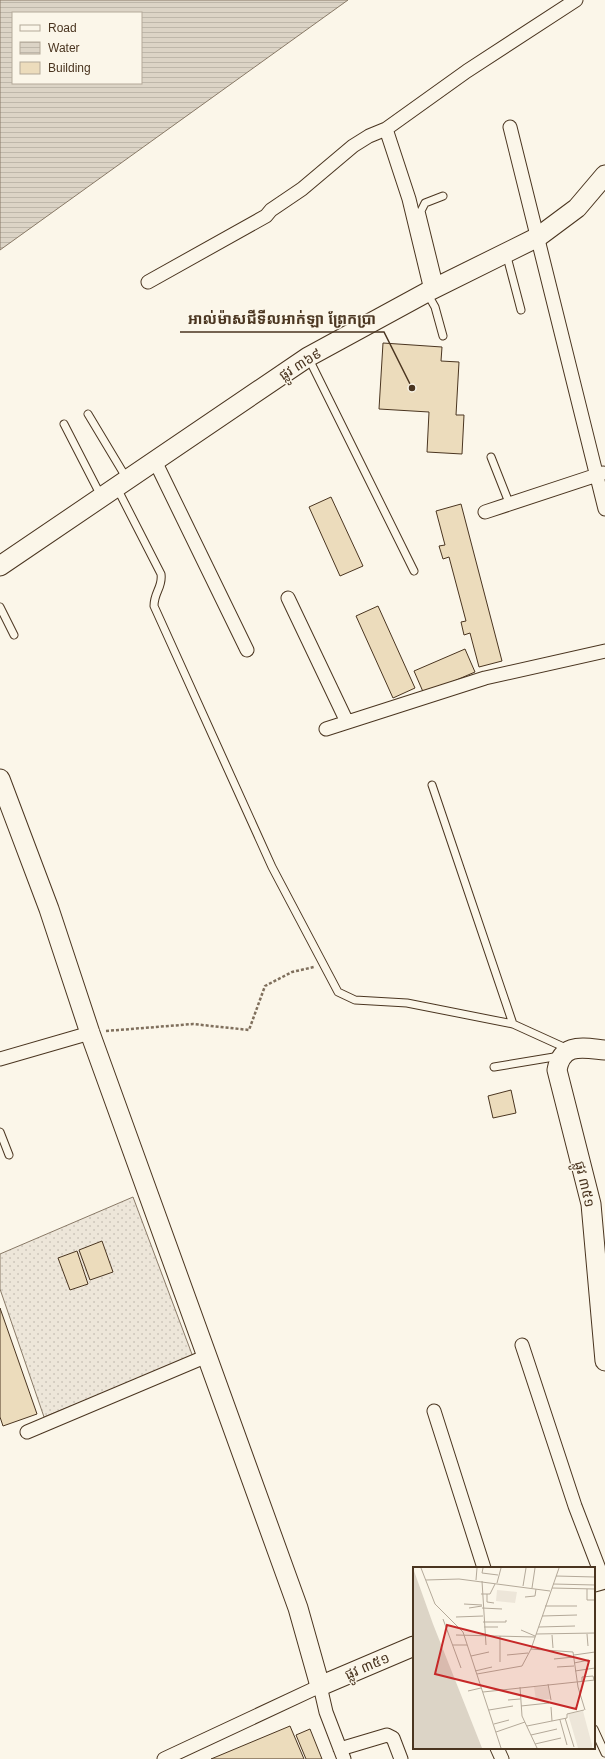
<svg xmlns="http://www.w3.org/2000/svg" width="605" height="1759" font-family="Helvetica,'Noto Sans Khmer',sans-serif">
<defs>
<pattern id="grass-dots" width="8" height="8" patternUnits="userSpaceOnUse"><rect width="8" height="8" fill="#ede6d9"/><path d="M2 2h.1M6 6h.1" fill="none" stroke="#cdc6ba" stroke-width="1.8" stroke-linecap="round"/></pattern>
<pattern id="water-rules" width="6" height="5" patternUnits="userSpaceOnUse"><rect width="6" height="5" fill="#dcd4c6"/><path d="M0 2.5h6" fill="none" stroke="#beb7aa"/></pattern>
</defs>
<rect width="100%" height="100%" fill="#fbf6e9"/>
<path fill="url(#grass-dots)" stroke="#887966" d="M133,1197L193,1357L44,1417L0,1289V1254Z"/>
<path fill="url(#water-rules)" stroke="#887966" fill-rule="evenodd" d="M0,0H348L0,250ZM13,13H141V83H13Z"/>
<path fill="#ecdcbc" stroke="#4a3520" d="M383,343L442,347L441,361L459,362L456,415H464L462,454L427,452L429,412L379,409Z
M331,497L363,566L340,576L309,507Z
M461,504L502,661L479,667L470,633L464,635L461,622L466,621L449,557L443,559L439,546L445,545L436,511Z
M378,606L415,688L393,698L356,616Z
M465,649L475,672L424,694L414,671Z
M511,1090L516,1113L493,1118L488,1096Z
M102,1241L113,1272L90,1280L79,1250Z
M77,1251L88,1284L70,1290L58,1258Z
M0,1308L37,1414L3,1426L0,1417Z
M290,1726L304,1759H211Z
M310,1729L322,1759H306L296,1735Z"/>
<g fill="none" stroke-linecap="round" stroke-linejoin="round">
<g stroke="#4a3520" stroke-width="9">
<path id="lane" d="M506,253L521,310
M439,284L421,211L425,203L443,196
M427,293L435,307L443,336
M308,357L414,571
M88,414L127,479
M64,424L101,496
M491,457L510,505
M117,488L161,574C163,587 154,592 154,606L272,867L338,992L355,1000L407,1003L513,1024L568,1049
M0,607L14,635
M432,785L513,1024
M494,1067L560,1056
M0,1132L9,1155
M594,1729L605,1753"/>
</g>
<g stroke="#4a3520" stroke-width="15">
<path id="street" d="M510,127L605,509
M386,129L409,199L431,290
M148,282L266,216L271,210L302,189L353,146L369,136L386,129L467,71L576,0
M155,461L247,650
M485,512L603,473
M288,598L347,722
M326,729L485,678L605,651
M0,1059L90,1033
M522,1345L575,1506L603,1579
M434,1411L484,1568
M27,1432L207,1356
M497,1748L502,1759
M340,1749L387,1735L393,1738L401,1759
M164,1759L320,1686L326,1712L344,1759"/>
</g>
<g stroke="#4a3520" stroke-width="21">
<path id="secondary" d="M0,566L308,357L431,290L538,237L577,208L605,175
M0,779L49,909L90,1033L298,1608L320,1686L414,1646
M605,1050C583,1048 562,1042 557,1070L591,1204L605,1361
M594,1582L605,1579"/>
</g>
<path stroke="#7f6f5c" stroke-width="2.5" stroke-dasharray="3 2" stroke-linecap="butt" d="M106,1031L193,1024L249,1030L265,986L292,972L314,967"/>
<use href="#lane" stroke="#fbf6e9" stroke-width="7"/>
<use href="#street" stroke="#fbf6e9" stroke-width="13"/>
<use href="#secondary" stroke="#fbf6e9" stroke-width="19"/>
</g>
<g text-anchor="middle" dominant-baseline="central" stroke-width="3" stroke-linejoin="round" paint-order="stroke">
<g font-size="14" fill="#4a3520" stroke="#fbf6e9">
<text transform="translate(300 364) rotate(-32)">ផ្លូវ ៣៦៩</text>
<text transform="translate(585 1184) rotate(77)">ផ្លូវ ៣៥១</text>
<text transform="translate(367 1666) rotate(-23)">ផ្លូវ ៣៥១</text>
</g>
</g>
<g transform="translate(413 1567)">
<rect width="182" height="182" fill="#fbf6e9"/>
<path d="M135,119L137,132L123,133L121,120ZM170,144L179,178V181H165L155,147Z" fill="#ede6d9"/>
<path d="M84,23L104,25L102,36L83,34Z" fill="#ede6d9"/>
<path d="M0,1L20,57L69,181H0Z" fill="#dcd4c6"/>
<path fill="none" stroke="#b4a999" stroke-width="1" d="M8,1L22,37L50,65L88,181M70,1L69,6L85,8M143,9L182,10M13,13L46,12L137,24M63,13L64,1M69,14L73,78M84,16L88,1M140,17L182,18M110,19L113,1M119,21L122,1M139,21L182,22M174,22V33H182M68,27H77L82,17M74,27V35L81,36M112,30L122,29L123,22M51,37L69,38M132,39H164M56,41L69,39M69,41L89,42M129,49L164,48M43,50L70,49M30,52L48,101M70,55H93V53M71,60H85M126,60L162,59M108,63L122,69M123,67L182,66M174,67L175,79M43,68L122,70M139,68L140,81M87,69V95M40,78H54M118,82L160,85L165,120L172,143M94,88L115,86M161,88L182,85M58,89L76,85M141,92L161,90M161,96L176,93M144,100L161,99M62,104L79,100M162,104L182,101M64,107L109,99L118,82L146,1M169,115V110L180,109L181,113M135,117L138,133M107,120L109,149L124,181M55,124L68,121M70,125L182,113M95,133L107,132M108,139L136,136M138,140L139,154M76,143L100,139M152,151L161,180M147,153L154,178M81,157L96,153M114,159L154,151V147L171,143M83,165L112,155M118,168L144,162M122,177L148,171"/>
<path fill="#c62828" fill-opacity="0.15" stroke="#c62828" stroke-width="2" d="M34,58L176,94L163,142L22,107Z"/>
<rect width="182" height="182" fill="none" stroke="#4a3520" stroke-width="2"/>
</g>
<path fill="none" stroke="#4a3520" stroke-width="1.5" d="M412 388L384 332H180"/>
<circle fill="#4a3520" stroke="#fbf6e9" stroke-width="1.5" cx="412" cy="388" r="4"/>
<g font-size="15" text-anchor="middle" font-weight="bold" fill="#4a3520" stroke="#fbf6e9" stroke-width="3" stroke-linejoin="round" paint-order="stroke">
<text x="282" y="324">អាល់ម៉ាសជីទីលអាក់ឡា ព្រែកប្រា</text>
</g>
<rect x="12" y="12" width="130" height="72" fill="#fbf6e9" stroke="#b4a999"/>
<rect x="20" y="25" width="20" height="6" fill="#fbf6e9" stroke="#b4a999"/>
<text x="48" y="32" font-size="12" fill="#4a3520">Road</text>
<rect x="20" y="42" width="20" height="12" fill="url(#water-rules)" stroke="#b4a999"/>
<text x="48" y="52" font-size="12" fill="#4a3520">Water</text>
<rect x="20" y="62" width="20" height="12" fill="#ecdcbc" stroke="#b4a999"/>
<text x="48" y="72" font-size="12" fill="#4a3520">Building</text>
</svg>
